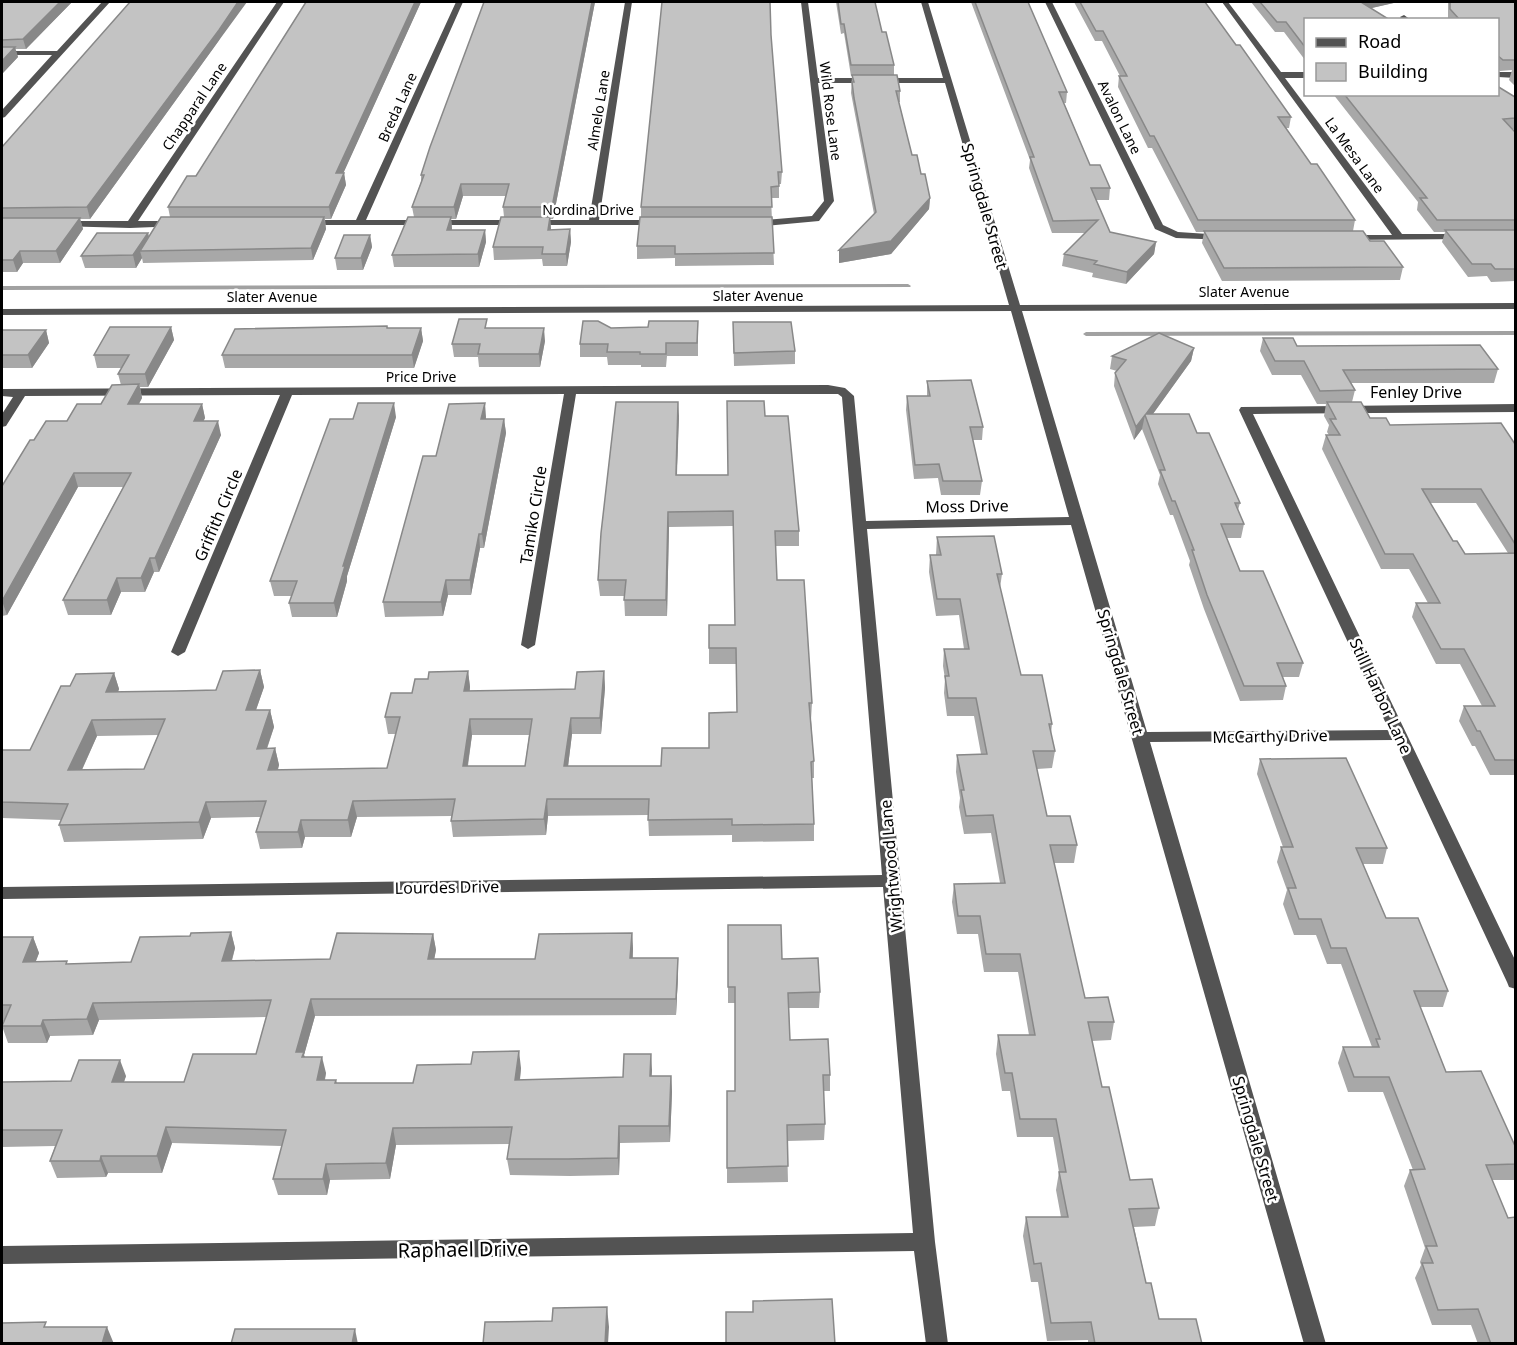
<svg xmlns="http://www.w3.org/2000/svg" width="1517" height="1345" font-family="'Noto Sans',sans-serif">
<rect width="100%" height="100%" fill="#fff"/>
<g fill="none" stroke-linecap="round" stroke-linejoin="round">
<path fill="#a1a1a1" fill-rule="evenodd" d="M908,284L911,286L910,287L2,290V286Z
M1516,331V335L1086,336L1083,334L1086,332Z"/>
<path fill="#535353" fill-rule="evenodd" d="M102,2H110L5,117L2,118V110L52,55H2V51H57Z
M277,2H284L138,221H175L179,222V226L130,228L57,226V222L61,221H128Z
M456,2H463L366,220H589L625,2H632L599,220H658L663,223L662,225H300V221L304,220H356Z
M801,2H808L818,78H943L921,2H928L1020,305L1516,303V309L1022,311L1147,732L1389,730L1239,410L1241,407L1516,404V412L1253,414L1516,962V989L1509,987L1507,982L1394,740L1150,742L1326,1344H1304L1071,525L867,529L935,1242L948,1344H926L914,1251L2,1264V1246L913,1233L883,887L2,899V887L882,875L842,397L838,394H576L535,645L528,649L521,645L564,394L292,395L185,652L178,656L171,652L280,395L25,396L6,426L2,427V414L13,397L2,396V389L828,385L845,388L854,396L866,521L1069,517L1011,311L2,315V309L1009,305L945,83H818L834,201L819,221L754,227L749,224L754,221L812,216L824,201Z
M1045,2H1052L1163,225L1178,232L1223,235L1228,238L1227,240L1176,238L1155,229Z
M1222,2H1228L1281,72H1306V78H1285L1402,234H1463L1467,235V239L1342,240L1341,238L1346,235H1392Z
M1404,15L1411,20H1402L1400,17Z
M1498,72H1516V78L1498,77Z"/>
</g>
<path fill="#a8a8a8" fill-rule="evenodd" d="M2,2H72L26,49H15L18,57L2,74Z
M306,2H421L343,173H344L346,185L331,219H325L326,229L313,260L143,263L142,258L136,268H85L81,256L148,233L149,237L170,217L168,207L196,176Z
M595,2L553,219H550L551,230L570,229L571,242L567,266H543L542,259L494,260L493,247L504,217L503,207L506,196H463L456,219H451L452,230H485L486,242L479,267H394L392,255L414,217L412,207L421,182V175Z
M836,2H875L882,32L894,65V75L900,91V102H899L912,155L921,174L930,198L929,209L891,254L839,263L874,214L854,109L851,93L852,76H851L844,33L841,34Z
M971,2H1028L1067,92L1066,103H1064L1090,165L1110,188L1109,200H1096L1110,232L1156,242L1154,254L1126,284L1092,277L1093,273L1062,266L1064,254L1086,233H1052L1029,168L1030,160Z
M1074,2H1205L1236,45L1291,117L1289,128H1286L1311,164L1355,220L1353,231L1370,241L1403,267L1400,280L1222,281L1202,243L1204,232H1196L1152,148H1148L1118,87L1119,76H1120L1102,41H1095Z
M1251,2H1398L1371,8L1305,20V60L1284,32H1275Z
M1448,2H1515V86L1509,80L1512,70L1500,71L1497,68V20H1448Z
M771,35L782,172L781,184H779V198H771L774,265L675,266V258L637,259V246L641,217V207Z
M220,39L90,219H80L83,229L60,263H23L17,272H2V147Z
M1333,94H1497L1515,97V129H1513L1515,132V281L1491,282L1487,276L1468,277L1442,242L1445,232H1434L1417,210L1418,202Z
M370,235L372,247L363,270H337L335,258Z
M733,322L795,351V364L734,366Z
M387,326L388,328H421L423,341L414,368H225L222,355Z
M171,327L174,340L148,387H140L142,398L139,404H202L205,418L203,421L221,435L159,572H154L145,592H121L111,615H68L63,600L123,487H78L7,615L2,616V486L34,440L67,421L101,404L121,385L118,374L122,368H97L94,355Z
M488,328L545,341L540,367H479L478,357H454L452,344Z
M611,328L698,333V356H667L666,367H641V365H608L607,357H580V344Z
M2,330H46L49,343L32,368H2Z
M1263,338L1297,346L1498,369L1494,383H1351L1355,390L1352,402L1370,418L1390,425L1515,444V775H1490L1475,746H1472L1459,721L1464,706H1482L1460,664H1436L1412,617L1416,603H1428L1409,569H1381L1322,449L1326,435H1329L1327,432L1329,425L1324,416L1326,404H1317L1301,375H1272L1260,351ZM1430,503H1476L1508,553L1465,554L1453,541Z
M1194,348L1191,361L1153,414L1197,433L1240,503L1238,510L1244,524L1241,538H1226L1240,571L1303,663L1299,677H1283L1286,686L1283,700L1240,701L1204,609L1189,565L1190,561L1173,515H1170L1158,484L1160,475L1142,429L1134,440L1114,386L1115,373L1117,371L1110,369L1112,356Z
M927,381L983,427L982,440H973L982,481L980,495H941L938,478L914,479L906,410L907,396H927Z
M679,416L677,475H728L765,416L799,531V546H775L777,580L812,703L811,720L814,761V778H812L814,824V841L732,842V835L649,836L648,815L548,816L546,835L453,837L451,821L452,816L357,817L351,837H305L302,848L260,849L256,832L260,817L211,818L203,839L64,842L59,825L61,820L2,818V750H30L70,686L114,673L119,689L118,692L176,691L216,690L260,670L264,687L256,710H270L274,727L267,749L275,748L279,765L278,770L387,768L396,734H388L385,717L428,679L468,671L470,687V691L575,689L604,671L605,688L601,734H572L568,766H661L709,748L737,712L736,664H709V648L735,625L733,526L669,527L667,616H625L624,596H600L598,580ZM158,735L144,769L82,770L97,736ZM472,735H529L525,766H468Z
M396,417L347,576V581L337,617H292L289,603L292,596H274L270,581L353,419Z
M486,417V419H504L506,433L484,548H480L471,595H448L443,616L385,617L383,602L436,456Z
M937,537L1002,574L1000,588L1021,675L1052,724L1051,734L1055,751L1052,768L1037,769L1047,816L1077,845L1074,863H1054L1085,998L1114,1022L1111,1040L1092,1041L1102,1087L1130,1180L1159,1208L1155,1226L1134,1227L1146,1283L1159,1319L1202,1344H1088V1340L1047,1341L1038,1282H1031L1023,1236L1026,1217H1061L1056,1190L1059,1172L1053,1137H1017L1010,1091H1002L996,1054L998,1035H1029L1018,972H984L978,934H957L952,902L954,884L1000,883L991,833L964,834L959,807L960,798L956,772L957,755L981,754L974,716H947L944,693L945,679L943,666L944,649H964L959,615L936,616L929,572L930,555H936Z
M1260,759L1387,848L1383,864H1363L1386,918L1448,991L1443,1007H1420L1446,1072L1515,1146V1180H1492L1515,1344H1478L1471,1325H1432L1415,1278L1421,1265L1420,1262L1425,1248L1404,1186L1410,1170H1413L1383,1092H1348L1338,1063L1343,1047H1372L1341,964H1327L1316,935H1294L1283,904L1287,890L1277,862L1281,847H1283L1257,774Z
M728,925L782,959L820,992L819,1008H789L790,1040L830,1075V1091H823L825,1124L824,1140L787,1141L788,1182L727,1183V1091H735V1003H728Z
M231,932L235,948L232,961L330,959L433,934L436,950L434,959H535L632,933L633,949V958L678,975L676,1015L315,1016L304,1055L305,1057L326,1073L325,1080H336L337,1083H413L521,1068L520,1080L623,1077L652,1070L651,1076H671L672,1092L670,1142L620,1143L619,1175L570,1176L510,1175L507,1159L509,1144L396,1145L390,1179L330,1180L327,1195H278L273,1179L282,1146L172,1143L162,1173H108L106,1177L57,1178L50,1161L55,1146L2,1147V1082L71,1081L126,1076L124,1082H184L256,1054L266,1017L99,1020L93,1035L50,1036L47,1043H8L2,1026L4,1021H2V937H33L39,953L36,961L67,964L131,962L190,936Z"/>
<path fill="#888" d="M60,2H72L26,49L23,39Z
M238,2H247L220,39L90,219L87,207Z
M415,2H421L338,185L336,173Z
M592,2H595L553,219L552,207Z
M1361,2H1398L1359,11Z
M15,47L18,57L2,74V61Z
M344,173L346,185L331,219L329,207Z
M461,184L463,196L456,219L454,207Z
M930,198L929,209L891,254L839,263V250Z
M324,217L326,229L313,260L311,248Z
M451,217L452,229L448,242L447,230Z
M550,217L551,229L548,230Z
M80,218L83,229L60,263L56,251Z
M570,229L571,242L567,266L566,254Z
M485,230L486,242L479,267L478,254Z
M148,233L151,245L140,251L142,258L136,268L133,255Z
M370,235L372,247L363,270L361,258Z
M1156,242L1154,254L1126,284L1127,272Z
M20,251L23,263L17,272L13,260Z
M171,327L174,340L148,387L145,374Z
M421,328L423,341L414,368L412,355Z
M544,328L545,341L540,367L539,354Z
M46,330L49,343L32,368L28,355Z
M1194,348L1191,361L1147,422L1146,414Z
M139,384L142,398L131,417L128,404Z
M678,402L679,416L676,490V475Z
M394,403L396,417L347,576V581L337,617L334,603L343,566Z
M485,403L486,417L483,433L481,419Z
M202,404L205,418L197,435L194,421Z
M1145,415L1142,429L1134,440L1136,427Z
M504,419L506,433L484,548L482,534Z
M218,421L221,435L159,572L155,558Z
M74,473L78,487L7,615L2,601Z
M668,512L669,527L667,616L666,600Z
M479,534L480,548L471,595L470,580Z
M150,558L154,572L145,592L141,578Z
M117,578L121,592L111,615L107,600Z
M446,580L448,595L443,616L441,602Z
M260,670L264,687L250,727L246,710Z
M468,671L470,687L467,707L464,691Z
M604,671L605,688L601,734L600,718Z
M114,673L119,689L111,708L106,692Z
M270,710L274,727L261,765L257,749Z
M571,718L572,734L566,783L564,766Z
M470,719L472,735L465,783L463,766Z
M92,720L97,736L74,787L68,770Z
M275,748L279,765L272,787L268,770Z
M547,799L548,816L546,835L544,819Z
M353,801L357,817L351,837L348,820Z
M206,802L211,818L203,839L199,822Z
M301,820L305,837L302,848L298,832Z
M231,932L235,948L227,977L222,961Z
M632,933L633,949L631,975L630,958Z
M433,934L436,950L431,976L428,959Z
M33,937L39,953L29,978L23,962Z
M678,958V975L676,1015V999Z
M311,999L315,1016L304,1055L308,1068L296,1052Z
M93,1003L99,1020L93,1035L87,1019Z
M43,1020L50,1036L47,1043L41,1026Z
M519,1051L521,1068L518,1096L515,1080Z
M651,1054L652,1070L651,1093L650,1076Z
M322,1057L326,1073L321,1097L317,1080Z
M120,1060L126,1076L118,1098L112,1082Z
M671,1076L672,1092L670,1142L669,1126Z
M619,1126L620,1143L619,1175L618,1158Z
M166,1127L172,1143L162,1173L157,1156Z
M393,1128L396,1145L390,1179L386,1163Z
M101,1156L108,1173L106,1177L100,1161Z
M326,1164L330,1180L327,1195L323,1179Z
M607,1307L609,1327L608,1344H605Z
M107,1327L114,1344H102Z
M355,1329L358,1344H352Z"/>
<path fill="#c3c3c3" stroke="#888" stroke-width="1.5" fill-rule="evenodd" d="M2,2H60L23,39L2,40Z
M130,2H238L219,30L87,207L2,208V147Z
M306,2H415L336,173H344L329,207H168L187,176H196Z
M484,2H592L552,207H503L509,184H461L454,207H412L424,175H421L430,147Z
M662,2H770L771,35L782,172H778L779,186L771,187L772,207H641Z
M838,2H875L882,32H886L894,65H851L844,24H841Z
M975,2H1028L1067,92H1059L1090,165H1100L1110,188H1091L1110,232L1156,242L1127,272L1094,264L1097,261L1064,254L1098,220L1053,221L1030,157H1034Z
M1080,2H1205L1236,45H1240L1291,117H1278L1311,164H1317L1355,220H1198L1154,136H1150L1119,76H1127L1103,31H1096Z
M1260,2H1361L1390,20H1305V47L1286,22H1277Z
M1450,2H1515V60H1503L1497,55V20H1460L1450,9Z
M2,47H15L2,61Z
M852,75H897L900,91H896L912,155H917L921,174H925L930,198L891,241L839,250L876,212L854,98L852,82H854Z
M1497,86L1515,97V118L1503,119L1515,132V220H1437L1420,198H1427L1344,94H1497Z
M161,217H324L311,248L140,251Z
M408,217H451L447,230H485L478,254L392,255Z
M501,217H550L548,230L570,229L566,254H542L543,247H493Z
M640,217H772L774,253L675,254V246H637Z
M2,218H80L56,251H20L13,260H2Z
M1445,230H1515V269H1495L1491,264H1472Z
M1204,231H1363L1370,241H1384L1403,267L1224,268Z
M97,233H148L133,255L81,256Z
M344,235H370L361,258H335Z
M459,319H487L485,328H544L539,354H478L480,344H452Z
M583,321H598L611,328L648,327L649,321H698L697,343H666V354H640V352H607L608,344H580Z
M733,322H791L795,351L734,353Z
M387,326V328H421L412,355H222L235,329Z
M110,327H171L145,374H118L129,355H94Z
M2,330H46L28,355H2Z
M1159,333L1194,348L1146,414H1189L1197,433H1209L1240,503H1235L1244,524H1221L1240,571H1263L1303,663H1277L1286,686H1244L1207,595L1192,550H1194L1175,501H1172L1160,470H1165L1145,415L1136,427L1115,373L1126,360L1112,356Z
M1263,338H1293L1297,346L1480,345L1498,369L1343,370L1355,390L1320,391L1304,361H1275Z
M971,380L983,427H970L982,481H943L939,464L915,465L907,396H930L927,381Z
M139,384L128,404H202L194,421H218L155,558H150L141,578H117L107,600H63L131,473H74L2,601V486L30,440H34L46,421H67L77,404H101L112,385Z
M727,401H764L765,416H788L799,531H775L777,580H804L812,703H809L814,761L811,762L814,824L732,825V819L648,820L649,799H547L544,819L451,821L455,799L353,801L348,820H301L298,832H256L266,801L206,802L199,822L59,825L68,804L2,802V750H30L61,686H70L76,674L114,673L106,692L176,691L216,690L223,671L260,670L246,710H270L257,749L275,748L268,770L387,768L400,717H385L391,693H412L415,679H428L429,672L468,671L464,691L575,689L577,672L604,671L600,718H571L564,766H661L662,748H709V713L737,712L736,648H709V625H735L733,511L668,512L666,600H624L626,580H598L601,533L616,402H678L676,475H728ZM165,719L144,769L68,770L92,720ZM470,719H532L525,766H463Z
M1327,402H1361L1370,418H1386L1390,425L1501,423L1515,444V544L1481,489H1422L1453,541H1457L1465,554L1515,553V760H1495L1480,731H1477L1464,706H1495L1464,649H1441L1416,603H1440L1413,554H1385L1326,435H1340L1330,419H1336Z
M358,403H394L343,566H345L334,603H289L297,581H270L330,419H353Z
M485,403L481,419H504L482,534H479L470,580H446L441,602H383L423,456H436L449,404Z
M994,536L1002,574H997L1021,675H1042L1052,724H1049L1055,751H1033L1047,816H1070L1077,845H1050L1085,998L1108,997L1114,1022H1088L1102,1087H1109L1130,1180L1152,1179L1159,1208L1129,1209L1146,1283H1151L1159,1319H1196L1202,1344H1095L1091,1322L1051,1323L1041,1263L1034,1264L1026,1217H1068L1059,1172H1066L1056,1119H1020L1012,1073H1005L998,1035H1035L1020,954H986L980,916H958L954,884L1005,883L993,815L966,816L961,790H964L957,755L987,754L976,698H948L945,676H949L944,649H969L960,599H937L930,555H941L937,537Z
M1346,758L1387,848H1356L1386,918H1418L1448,991H1414L1446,1072L1481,1071L1515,1146V1164L1486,1165L1508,1218L1515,1217V1344H1491L1478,1309L1438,1310L1422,1263H1433L1426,1246H1437L1410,1170L1425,1169L1389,1077H1354L1343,1047H1379L1376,1039H1380L1346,948H1331L1321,919H1299L1288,888H1296L1281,847H1293L1260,759Z
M728,925H781L782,959L818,958L820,992L788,993L790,1040L828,1039L830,1075H823L825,1124L787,1125L788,1166L727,1168V1091H735V987H728Z
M231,932L222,961L330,959L337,933L433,934L428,959H535L539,934L632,933L630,958H678L676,999H311L296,1052H304L302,1057H322L317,1080H336L335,1083H413L417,1065L471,1064L473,1052L519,1051L515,1080L623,1077L624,1054H651L650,1076H671L669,1126H619L618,1158L568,1159H507L512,1127L393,1128L386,1163L326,1164L323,1179H273L286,1130L166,1127L157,1156H101L100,1161H50L62,1130H2V1082L71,1081L79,1060H120L112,1082H184L193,1054H256L271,1000L93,1003L87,1019L43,1020L41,1026H2L11,1005H2V937H33L23,962L67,961L66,964L131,962L140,937L190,936L191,933Z
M832,1299L835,1344H726V1312H753V1301Z
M607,1307L605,1344H483L485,1322L552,1321L553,1308Z
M46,1322L44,1327H107L102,1344H2V1323Z
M235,1329H355L352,1344H231Z"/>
<g text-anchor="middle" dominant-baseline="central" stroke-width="5" stroke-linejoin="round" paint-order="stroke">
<g font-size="14" fill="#000" stroke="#fff">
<text transform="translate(194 106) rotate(-56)">Chapparal Lane</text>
<text transform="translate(397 107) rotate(-66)">Breda Lane</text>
<text transform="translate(598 110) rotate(-81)">Almelo Lane</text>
<text transform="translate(831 111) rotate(83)">Wild Rose Lane</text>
<text transform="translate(1120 117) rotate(64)">Avalon Lane</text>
<text transform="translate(1355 155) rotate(54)">La Mesa Lane</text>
<text x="588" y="209">Nordina Drive</text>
<text x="1244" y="291">Slater Avenue</text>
<text x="758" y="295">Slater Avenue</text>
<text x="272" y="296">Slater Avenue</text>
<text x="421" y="376">Price Drive</text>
</g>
<g font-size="16" fill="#000" stroke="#fff">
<text transform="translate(985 206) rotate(74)">Springdale Street</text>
<text x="1416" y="392">Fenley Drive</text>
<text transform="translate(967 506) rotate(-1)">Moss Drive</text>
<text transform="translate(218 515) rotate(-67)">Griffith Circle</text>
<text transform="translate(533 515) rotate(-81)">Tamiko Circle</text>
<text transform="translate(1121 672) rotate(74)">Springdale Street</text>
<text transform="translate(1381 696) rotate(65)">Still Harbor Lane</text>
<text transform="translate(1270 736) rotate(-1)">McCarthy Drive</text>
<text transform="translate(891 866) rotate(-95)">Wrightwood Lane</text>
<text transform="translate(447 887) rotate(-1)">Lourdes Drive</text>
<text transform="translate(1256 1139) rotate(74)">Springdale Street</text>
</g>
<g font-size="20" fill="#000" stroke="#fff">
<text transform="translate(463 1249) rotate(-1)">Raphael Drive</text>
</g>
</g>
<rect width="1517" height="1345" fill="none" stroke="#000000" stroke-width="6"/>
<rect x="1304" y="18" width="195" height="78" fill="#ffffff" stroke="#999999" stroke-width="1.5"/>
<rect x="1316" y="38" width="30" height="9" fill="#535353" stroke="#999999" stroke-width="1.5"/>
<text x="1358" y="48" font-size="18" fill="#000000">Road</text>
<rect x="1316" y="63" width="30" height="18" fill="#c3c3c3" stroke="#999999" stroke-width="1.5"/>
<text x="1358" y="78" font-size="18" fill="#000000">Building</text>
</svg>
